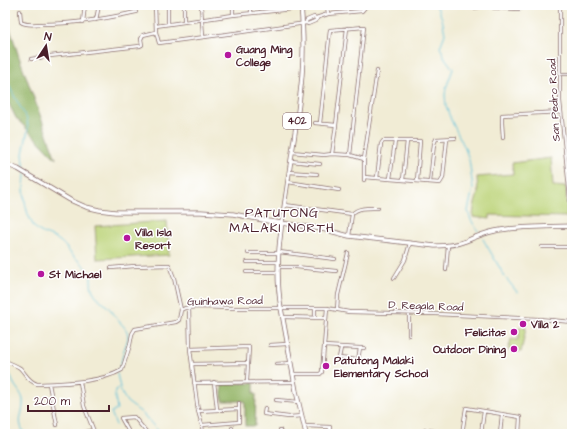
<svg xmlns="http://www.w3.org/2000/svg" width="577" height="439" font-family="'Architects Daughter',sans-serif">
<rect width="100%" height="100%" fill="#fff"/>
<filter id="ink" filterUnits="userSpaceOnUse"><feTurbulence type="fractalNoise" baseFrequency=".025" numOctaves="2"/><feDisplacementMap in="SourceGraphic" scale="8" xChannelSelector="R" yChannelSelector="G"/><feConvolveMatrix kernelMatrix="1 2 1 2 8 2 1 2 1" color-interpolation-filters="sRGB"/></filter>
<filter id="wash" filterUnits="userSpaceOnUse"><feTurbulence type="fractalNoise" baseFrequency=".012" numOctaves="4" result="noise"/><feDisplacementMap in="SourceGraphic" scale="16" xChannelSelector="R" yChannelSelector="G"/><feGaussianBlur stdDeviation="0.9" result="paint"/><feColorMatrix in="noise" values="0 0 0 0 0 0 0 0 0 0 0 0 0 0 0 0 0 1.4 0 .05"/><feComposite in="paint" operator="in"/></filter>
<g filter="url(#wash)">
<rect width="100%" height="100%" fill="#f1ecd5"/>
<path fill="#bbd377" stroke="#827951" d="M551,158L553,186L566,187L567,217L490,215V219L473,217L474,207L478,193L477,177L513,174L512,163Z
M167,221L169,255L97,259L95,226Z
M520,327L526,328L521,352L508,350L511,339L518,340Z"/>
<path fill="#94b568" stroke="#6f6a4a" d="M5,13L19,57L56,159L16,118L5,96Z
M254,383V394H256L255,426H245V401H222V384Z"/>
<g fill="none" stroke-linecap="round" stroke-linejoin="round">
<path stroke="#5dc1db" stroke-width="1" d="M436,5L442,18L445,34L440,47L445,58L453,69L446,88L445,95L446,106L451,120L464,146L469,159L473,188L468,211L471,220L478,231
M5,13L6,17L5,32
M5,74L12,92L27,119L28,129L23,154L25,172
M25,175C23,192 24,210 33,225C39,235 53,235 61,242C66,246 69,252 73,256C79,261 86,266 90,274C92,279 90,286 93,291C98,301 110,306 115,316C119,323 128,328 128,336C128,342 124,348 123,354C122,357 122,360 121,363C121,366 119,368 117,371
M483,239L505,277L517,292
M5,367C10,371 11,378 14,384C17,389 22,394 23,400C24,415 15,420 25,434
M117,374L121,392L127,402L142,413L161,434
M116,425L111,412L117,410C116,407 117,405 116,403C115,394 112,394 119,387"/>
</g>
</g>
<g filter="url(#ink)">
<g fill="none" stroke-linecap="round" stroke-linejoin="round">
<g stroke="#846766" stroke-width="4">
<path id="minor" d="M155,5L156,32L159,43L235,33L306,23
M168,5V24
M184,5V22
M201,5L203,37
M233,5V15
M251,5V13
M327,5L328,14
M493,5L494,8H497L520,9
M560,5V101L572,217
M472,8L480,7V5
M20,11L21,22C27,26 35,24 42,24C74,24 105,19 136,12
M314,17L317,19L315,21L308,24L306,23V21L307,20Z
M316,18L328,14L362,11L367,5
M96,20L99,5
M83,22L85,5
M156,26L233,15L302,8
M31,59L50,56L140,46L142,45L141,39L143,35L156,32
M560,74H572
M315,123L336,125
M320,123L330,30L364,27L350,155
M503,138L502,123V115L561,112
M292,152L324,155L332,154L350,155L364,159
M332,154L336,125L347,28
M291,161L320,164
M289,172L317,174
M364,177L440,183L443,178L447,139
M377,178L381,144L383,141H420L417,181
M390,179L395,141
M364,180V159L377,71
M403,180L407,141
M288,182L339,190
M430,182L434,144L436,139L455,138
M285,205L352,214L349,236
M352,214C358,207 369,208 378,208
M542,247H572
M279,252L335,259
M248,253H279
M247,262H278
M278,267H296L336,271
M111,268L135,266L169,265L174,278L181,310
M446,270L448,245
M246,272H277
M394,278L405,260L410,243
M189,307L190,349L198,411L202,425L203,434
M337,310L338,295L348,253
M283,317L326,318
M315,318V308
M409,335V313
M270,345L287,344
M324,346L360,348H364
M341,348L339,358L358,360L360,348
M190,349L249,347L247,381
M5,361C10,363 15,365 20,368C26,374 28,381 37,384C62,383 99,383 122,370L130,345L132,334L135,329L176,322L179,320L181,310L185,308L198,307L231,308H327L349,312L436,314L539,319L572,322
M192,364L248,363
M276,364L291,363
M293,374H320L322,372L327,308
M80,382L84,406L95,434
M214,382L217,409
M194,383L294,382
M49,384L57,425
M276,400L299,402
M265,408L264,414L289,417L302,416
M198,411L239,409
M202,425L239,422V403
M304,426L330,427V433L346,434
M232,428V434
M280,430L281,434
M78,434L93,430
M130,434L121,418L134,417L148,434
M424,434L425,430L445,432V434
M462,434L466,408L520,417L519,434
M481,434L484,411
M500,434L502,414"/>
</g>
<g stroke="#846766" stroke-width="5">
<path id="major" d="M301,5C303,28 304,52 302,75C299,113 292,150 287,187C281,228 274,267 281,308L296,391L306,434
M5,164L18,169L70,200L86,207L99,210L115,212H201L233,214L268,221L322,229L349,236L435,246C445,246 456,245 466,241C475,237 485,233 495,231C520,226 546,227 572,226"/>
</g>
<use href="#minor" stroke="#fff" stroke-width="2.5"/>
<use href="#major" stroke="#fff" stroke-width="3.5"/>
</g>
</g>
<g fill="#b5179e" stroke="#fff" stroke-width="1.5">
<circle cx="228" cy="55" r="4"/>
<circle cx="127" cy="238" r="4"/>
<circle cx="41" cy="274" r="4"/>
<circle cx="523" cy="324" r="4"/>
<circle cx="514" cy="332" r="4"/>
<circle cx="514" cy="349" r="4"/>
<circle cx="326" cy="366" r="4"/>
</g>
<g text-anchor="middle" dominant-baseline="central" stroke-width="3" stroke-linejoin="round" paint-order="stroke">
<rect fill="#fff" stroke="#80626b" stroke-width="1" x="283" y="113" width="28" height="16" rx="3"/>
<g font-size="10" font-weight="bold" fill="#4a1f2b">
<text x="297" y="121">402</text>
</g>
<g font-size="11" font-weight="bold" fill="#4a1f2b" stroke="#fff" text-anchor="start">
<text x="236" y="49">Guang Ming<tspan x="236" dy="13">College</tspan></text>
<text x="135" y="232">Villa Isla<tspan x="135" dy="13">Resort</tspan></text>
<text x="49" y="274">St Michael</text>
<text x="531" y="324">Villa 2</text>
<text x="506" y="332" text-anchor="end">Felicitas</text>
<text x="506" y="349" text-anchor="end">Outdoor Dining</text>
<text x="334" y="360">Patutong Malaki<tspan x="334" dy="13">Elementary School</tspan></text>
</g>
<g font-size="11" fill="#4a1f2b" stroke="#fff">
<text transform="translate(554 100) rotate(-93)">San Pedro Road</text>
<text transform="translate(225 301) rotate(-1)">Guinhawa Road</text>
<text transform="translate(426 306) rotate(2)">D. Regala Road</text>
</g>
<g font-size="13" letter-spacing="1" fill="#4a1f2b" stroke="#fff">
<text x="282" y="213">PATUTONG<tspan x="282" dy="15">MALAKI NORTH</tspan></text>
</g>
</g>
<rect width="577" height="439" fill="none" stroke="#fff" stroke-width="20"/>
<g transform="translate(46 46) rotate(12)" stroke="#ffffff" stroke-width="3" paint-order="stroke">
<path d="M0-3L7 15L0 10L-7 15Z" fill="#4a1f2b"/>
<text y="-6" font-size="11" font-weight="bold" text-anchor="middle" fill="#4a1f2b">N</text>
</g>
<path d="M28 405v6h81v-6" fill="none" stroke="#4a1f2b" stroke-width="2"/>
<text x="34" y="405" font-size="12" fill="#4a1f2b" stroke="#ffffff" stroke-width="3" paint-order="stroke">200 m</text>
</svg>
